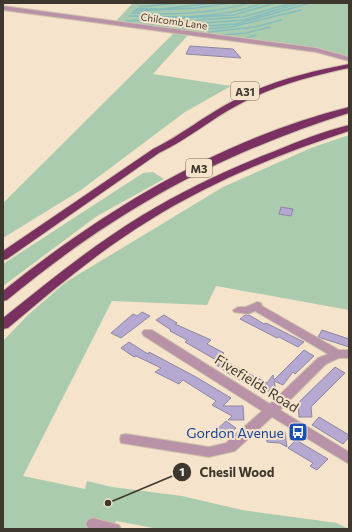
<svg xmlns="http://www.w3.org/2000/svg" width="352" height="532" font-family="Commissioner,sans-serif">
<rect width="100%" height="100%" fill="#f5e4cb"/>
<path fill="#aacbae" d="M133,3H349V57L330,51L285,45V43L115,22Z
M174,33L188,35L153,74L231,86L185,112L81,190L3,238V203Z
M349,135V310L216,286L207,305L112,301L23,476L85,489L87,481L112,487L182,496L242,510L337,523L349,529H159L116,521L112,529H3V341L28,315L66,282L223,187L311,148Z
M153,172L164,179L97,216L3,286V264L143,173Z"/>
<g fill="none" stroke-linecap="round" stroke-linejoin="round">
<path stroke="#85bdbe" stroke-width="1.5" d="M139,7L180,3
M136,9H161L214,3
M134,11L196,8L231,3
M132,13C172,15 210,14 249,3
M129,16C173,17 221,20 262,3
M196,20L243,17L292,3
M127,21L234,15L275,3
M151,24L189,20
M164,26L244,20L299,3
M176,28L236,24L310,3
M191,30L231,27L301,10
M208,32L255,27L281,20
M223,35L246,33L270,27
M246,38L256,35"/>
</g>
<path fill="#b5a9d1" stroke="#8e86a0" d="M190,46L233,49L241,58L186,54Z
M281,207L293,209L291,216L279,214Z
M142,312L150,316L121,338L111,333L133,314L137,316Z
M164,315L177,323L175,324L211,340L207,344L224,353L216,360L185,342L187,340L170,331L171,330L156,320Z
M245,315H249L264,324L266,323L304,342L298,347L279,337L277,338L240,319Z
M322,330L349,339V347L318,337Z
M129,342L148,354L149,352L196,377L231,398L223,406H243L244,420H228L232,416L212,405L216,401L183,380L179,384L155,372L161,368L136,356L134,357L121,348Z
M304,350L314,356L295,374L293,372L283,385L274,381L276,391H258L256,377L267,383L273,375L274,380Z
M222,359L255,377L248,384L232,376L215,364Z
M335,367L345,373L311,407L312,417H299L298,403Z
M319,417L349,435V437L343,444L312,425Z
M226,421L236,428L222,440L212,434Z
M266,432H285L287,447L280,443L267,442Z
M296,440L328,459L317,470L310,466L313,463L288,448Z"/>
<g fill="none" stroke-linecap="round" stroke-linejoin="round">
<g stroke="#d0c1ab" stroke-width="2">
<path id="street" d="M3,6L316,48L349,57V61L316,52L3,10Z
M257,302L261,303L262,306L339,350H349V358H339L326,364L280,410L349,452V464L272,417L235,451L209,457L121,443L120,439L121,435L126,434L209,447L226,443L262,411L144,336L142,333L144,330H152L270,404L318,358L328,354L255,311L248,314L234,312L233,310L238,307H246Z
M93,518L119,525L121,529L88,528L86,524L88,520Z"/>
</g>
<g stroke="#d0c1ab" stroke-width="2">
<path id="highway" d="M349,64V68C311,76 273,86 238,105C211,119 187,140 159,153L7,259L3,260V251L153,149C180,136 204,116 231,102C267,82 308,72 349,64Z
M349,107V113C216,155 115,211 7,300L3,301V291C105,209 221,139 349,107Z
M349,125V131C279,154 213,181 150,220C99,251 53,290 8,328L3,329V318C48,282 92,246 141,216C184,190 228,169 275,151C299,141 324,131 349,125Z"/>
</g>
<use href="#street" fill="#b893a8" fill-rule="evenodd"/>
<use href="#highway" fill="#7a3060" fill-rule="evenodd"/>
</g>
<defs>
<g id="bus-square" transform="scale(1)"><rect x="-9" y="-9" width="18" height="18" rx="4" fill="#1a4fb4" stroke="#f5e4cb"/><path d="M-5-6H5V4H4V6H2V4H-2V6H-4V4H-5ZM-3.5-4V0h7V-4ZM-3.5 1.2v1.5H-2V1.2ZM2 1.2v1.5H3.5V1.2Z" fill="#fff"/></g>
</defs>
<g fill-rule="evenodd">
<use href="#bus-square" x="298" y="432"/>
</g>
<g text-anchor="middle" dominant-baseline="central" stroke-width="4" stroke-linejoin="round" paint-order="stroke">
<g font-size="10" fill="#3d372d" stroke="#f5e4cb">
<text transform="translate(174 21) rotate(8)">Chilcomb Lane</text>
</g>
<g fill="#f5e4cb" stroke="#746b5c" stroke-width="1">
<rect x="231" y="82" width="28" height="18" rx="3"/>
<rect x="186" y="159" width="26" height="18" rx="3"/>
</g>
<g font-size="11" font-weight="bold" fill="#3d372d">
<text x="245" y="91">A31</text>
<text x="199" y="168">M3</text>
</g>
<g font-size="14" fill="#3d372d" stroke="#f5e4cb">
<text transform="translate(257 383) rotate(32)">Fivefields Road</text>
</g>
<g font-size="14" fill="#164399" stroke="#f5e4cb" text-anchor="end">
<text x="284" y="432">Gordon Avenue</text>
</g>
</g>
<path fill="none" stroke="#3d372d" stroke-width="1.5" d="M108 503L182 472"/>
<g fill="#3d372d" stroke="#f5e4cb" stroke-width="1.5">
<circle cx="108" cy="503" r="4"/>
<circle cx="182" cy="472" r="10"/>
</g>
<g font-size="12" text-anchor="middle" font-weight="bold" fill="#fff">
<text x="182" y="476">1</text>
</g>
<g font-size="13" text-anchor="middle" font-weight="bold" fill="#3d372d" stroke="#f5e4cb" stroke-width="4" stroke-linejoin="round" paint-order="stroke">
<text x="237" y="477">Chesil Wood</text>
</g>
<rect width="352" height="532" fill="none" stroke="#3d372d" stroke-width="8"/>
</svg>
